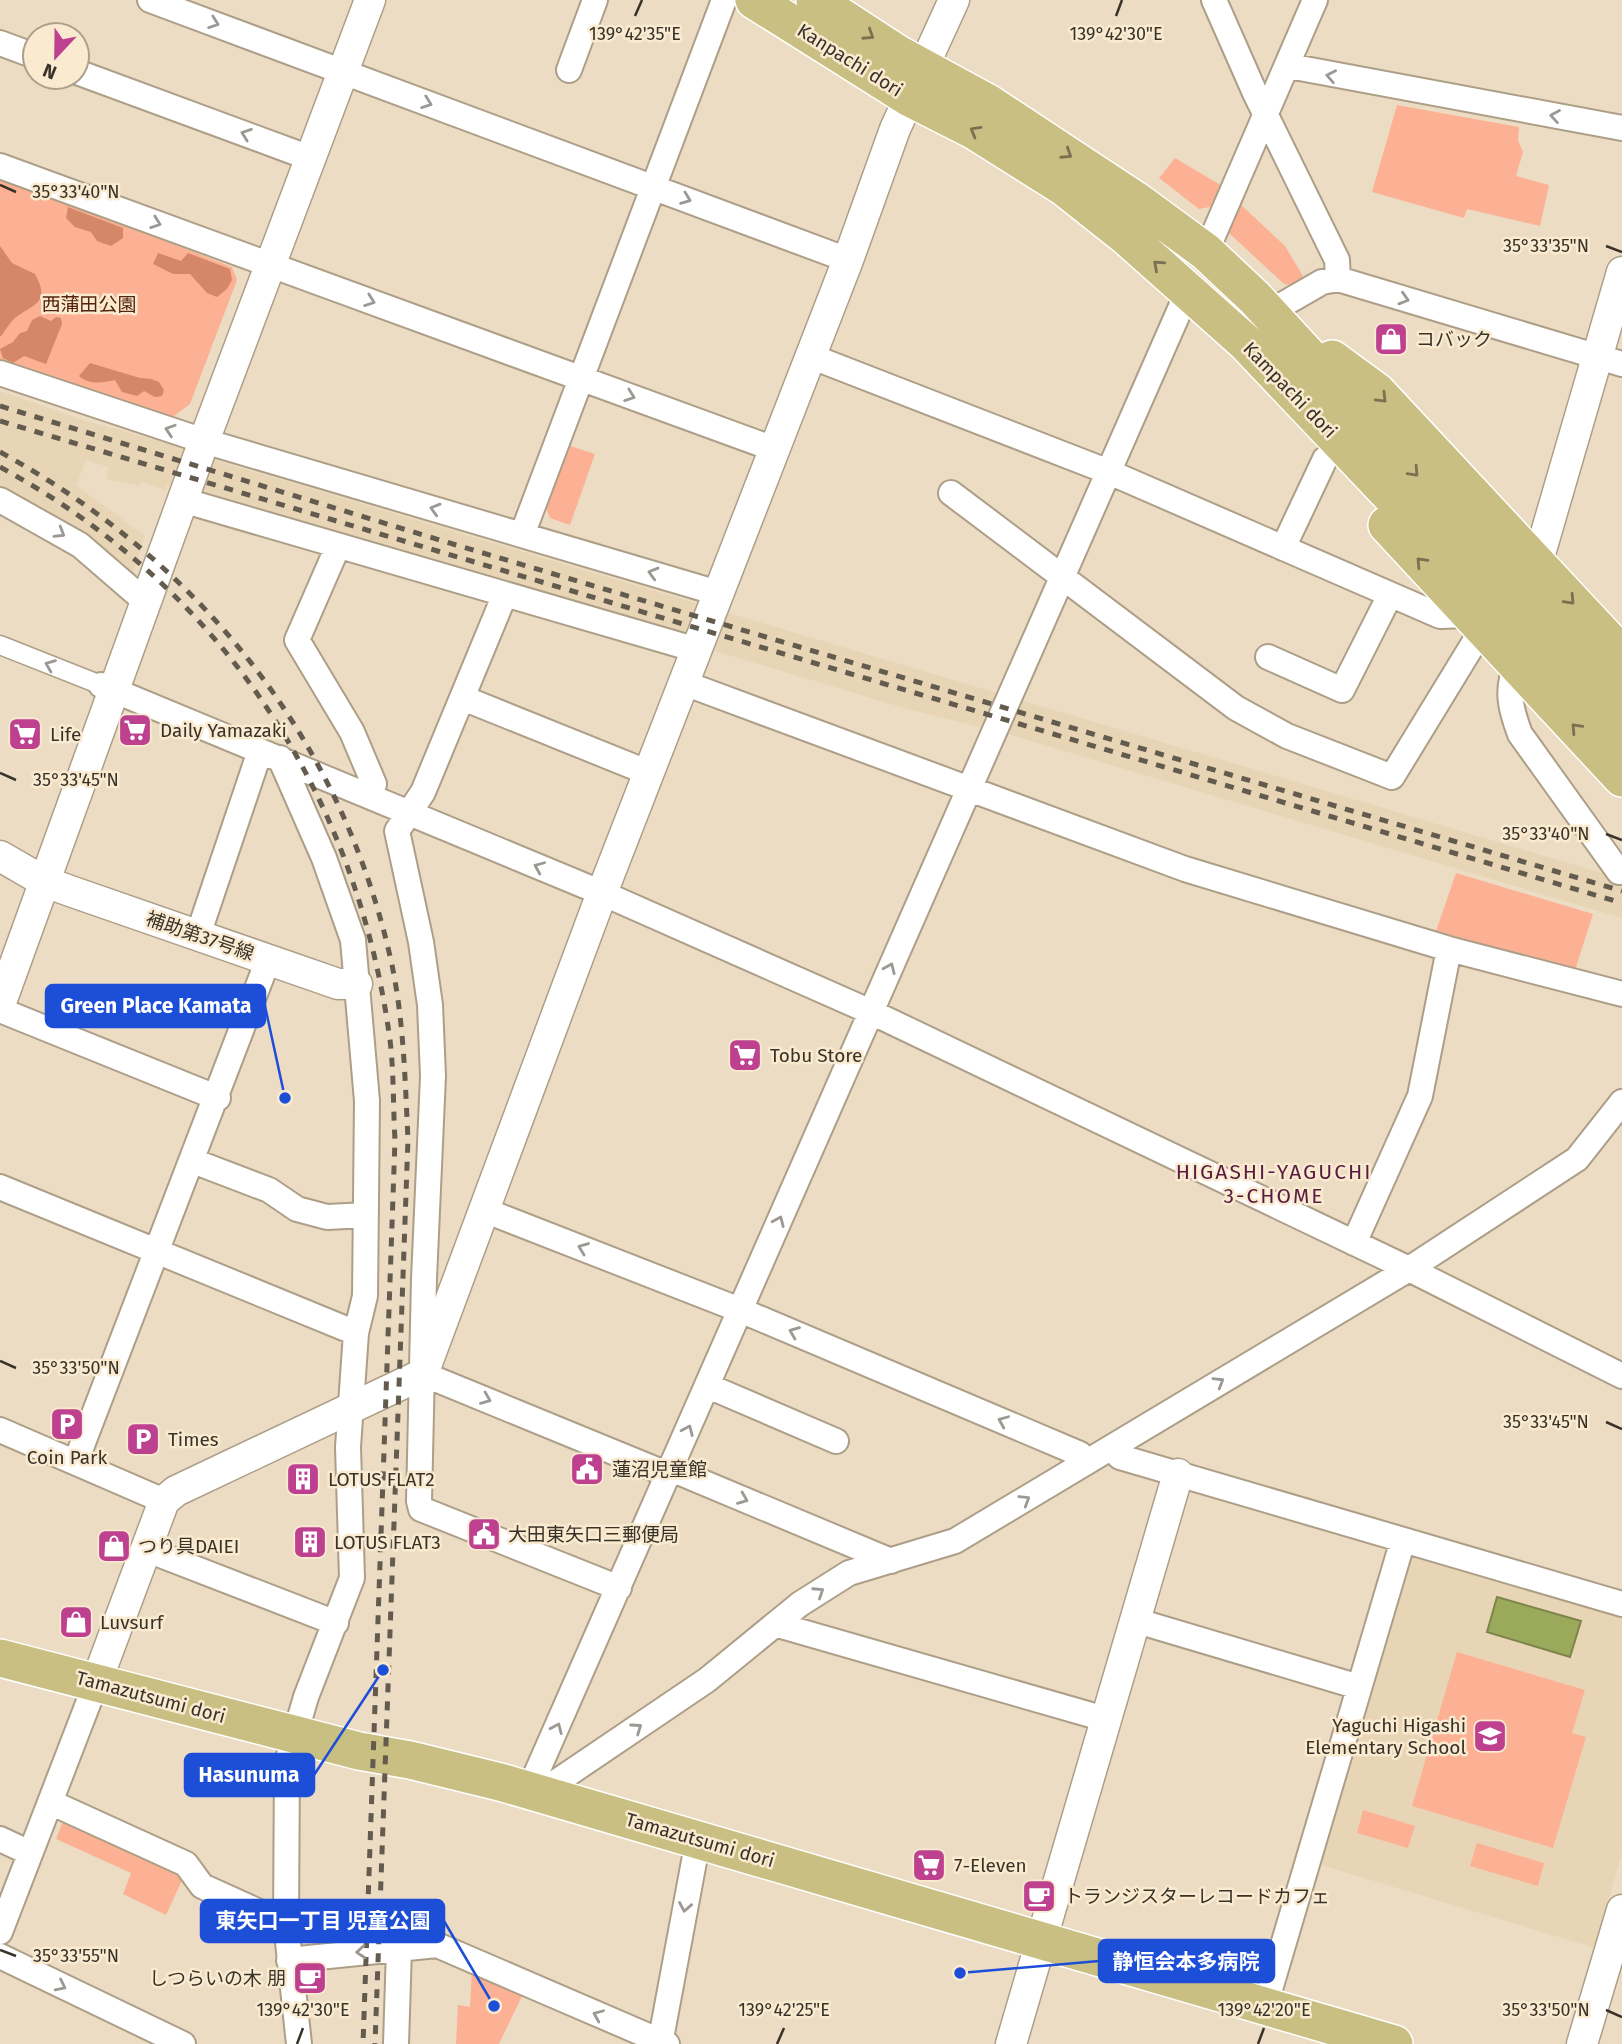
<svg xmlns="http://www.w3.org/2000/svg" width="1622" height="2044" font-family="'Fira Sans','Noto Sans JP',sans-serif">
<rect width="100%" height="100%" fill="#ecdcc4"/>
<path fill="#e8d5b5" d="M0,391L83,420L181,447L221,462L1622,879V918L1004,733L907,709L167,485L165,490L141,481L139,486L106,479L109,467L86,460L76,485L145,536L130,581L0,496Z
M1411,1557L1622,1618V1853L1595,1948L1321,1865Z"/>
<path fill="#fdb194" d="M1397,105L1519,127L1518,140L1523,152L1516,176L1549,185L1540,226L1467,209L1464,218L1372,192Z
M1175,158L1222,186L1210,207L1199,209L1159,178Z
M0,176L232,267L237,280L190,404L170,419L0,366Z
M1239,203L1285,246L1303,276L1296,286L1284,284L1230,234L1227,230Z
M567,445L595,454L570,525L550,518L544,504Z
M1456,873L1593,914L1575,970L1436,931Z
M1457,1652L1585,1690L1572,1733L1586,1737L1553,1848L1412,1806Z
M1363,1810L1415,1826L1408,1848L1357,1833Z
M65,1816L185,1874L166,1915L123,1894L131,1873L56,1839Z
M1477,1843L1544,1863L1538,1886L1470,1866Z
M472,1969L524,1992L499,2044H456L458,2005L470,2007Z"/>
<path fill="#d48769" d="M68,207L123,228V238L111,246L97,241L91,232L75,227L66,218Z
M0,246L12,263L35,274C51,303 34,304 15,318C9,323 5,332 0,337Z
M158,253L181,261L188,253L230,269L232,280L227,289L217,297L207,293L190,274H173L153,264Z
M40,316L51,321L56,317L61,318L62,324L46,364L24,356L13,363L3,358L0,349L13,342L20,333L27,331L32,320Z
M90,363L140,378L151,379L159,382L164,390L162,396L155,397L144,391L137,396L122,392L115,380C102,383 89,385 79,376Z"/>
<path fill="#9ba95a" stroke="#7d854b" stroke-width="2" d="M1497,1597L1581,1621L1570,1657L1487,1632Z"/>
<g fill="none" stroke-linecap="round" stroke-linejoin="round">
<g stroke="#ad9f87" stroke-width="21">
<path id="pedestrian" d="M0,645L101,685"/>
</g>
<g stroke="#ad9f87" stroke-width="28">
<path id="minor" d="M150,0L848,260
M1214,0L1255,93L1337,260L1338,279
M0,43L35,56
M1289,66L1622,128
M569,70L595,0
M77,72L310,158
M0,166L774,449
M1206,252L1315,0
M1268,313L1322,282L1338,279L1622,364
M810,356L1109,472L1440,616L1470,615
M0,373L204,441L718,593
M951,493L1236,708L1287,736L1392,777L1483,628
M0,500L80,545L146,602
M182,500L697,650
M522,535L724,0
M338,546L297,640L352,732L374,784L370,796
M1283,548L1325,459
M505,594L423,792L397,831L421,942L430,1005L433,1076L424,1279L419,1501L421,1509L619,1588
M1268,657L1342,690L1390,595
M1517,665C1505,689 1511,710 1520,734L1619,872
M684,683L1185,869L1449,949L1622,994
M101,685L602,893L871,1012L1409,1269L1622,1376
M463,698L649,773
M280,758L324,858L353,940L367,1101L365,1296L356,1333L348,1447L352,1578L306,1697L287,1762L286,1924L299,2044
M198,935L260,751
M0,1010L218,1098
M193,1161L269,1190L297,1209L327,1217L366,1215
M0,1187L356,1333
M484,1210L740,1310L1080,1454L1085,1462
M1354,1243L1420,1096L1449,949
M423,1374L657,1470L671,1469L891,1561
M708,1386L836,1441
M0,1430L164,1501
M1111,1448L1120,1457L1622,1604
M76,1461L268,960
M145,1549L336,1623
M1134,1620L1359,1687
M778,1625L1105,1719
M529,1790L1188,291
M540,1793L707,1680L800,1604L849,1573L955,1541L1409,1269L1577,1159L1622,1102
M50,1802L186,1864L202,1886L286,1924
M0,1839L30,1853
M0,1932L96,1683
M0,1956L183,2044
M289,1960L437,1945L667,2044
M1265,2006L1403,1540
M396,2044L399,1949
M660,2044L698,1840"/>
</g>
<g stroke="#ad9f87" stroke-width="33">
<path id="tertiary" d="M1537,564L1622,272
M0,856L45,882L73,892L338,984H357
M0,1005L204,441L370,0
M96,1683L164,1501L176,1491L423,1374L602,893L848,260L895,129L954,0
M1011,2044L1178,1474
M1582,2044L1622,1910"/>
</g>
<g stroke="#fff" stroke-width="40">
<path id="primary" d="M754,0L910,98L975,131L1064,187L1127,237L1246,343L1622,739
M815,0L898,54L988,103L1138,202L1206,252L1255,298L1622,697
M1332,359L1377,392L1622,655
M1387,525L1622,778
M0,1658L359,1751L410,1760L500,1782L1394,2044"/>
</g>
<use href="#pedestrian" stroke="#fff" stroke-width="18"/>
<use href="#minor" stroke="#fff" stroke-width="24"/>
<use href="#tertiary" stroke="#fff" stroke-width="30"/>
<use href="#primary" stroke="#cabf82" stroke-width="37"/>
<path stroke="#635b4e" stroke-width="5" stroke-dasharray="9 9" stroke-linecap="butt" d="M0,406L456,545L1622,891
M0,421L1622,903
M0,452C201,562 343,740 392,965C404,1023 405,1081 408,1139L375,2044
M0,467C221,587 356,791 390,1040C394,1073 393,1107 395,1140L363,2044"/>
</g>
<defs><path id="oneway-chevron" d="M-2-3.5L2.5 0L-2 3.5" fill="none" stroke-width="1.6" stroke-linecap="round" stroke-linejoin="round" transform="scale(1.75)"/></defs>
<g stroke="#9c9894">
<use href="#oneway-chevron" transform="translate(214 23) rotate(20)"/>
<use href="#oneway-chevron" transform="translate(1331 76) rotate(-169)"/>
<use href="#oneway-chevron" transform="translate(427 103) rotate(20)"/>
<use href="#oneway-chevron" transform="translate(1555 116) rotate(-170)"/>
<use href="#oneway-chevron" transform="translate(246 134) rotate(-160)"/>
<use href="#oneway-chevron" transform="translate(686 199) rotate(21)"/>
<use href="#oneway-chevron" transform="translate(156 223) rotate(20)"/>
<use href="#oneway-chevron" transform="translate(1404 299) rotate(17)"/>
<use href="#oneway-chevron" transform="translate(370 301) rotate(20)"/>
<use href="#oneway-chevron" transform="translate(630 396) rotate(20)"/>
<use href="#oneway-chevron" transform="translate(170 430) rotate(-162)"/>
<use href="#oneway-chevron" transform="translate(435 509) rotate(-164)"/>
<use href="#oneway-chevron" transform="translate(60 533) rotate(31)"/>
<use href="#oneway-chevron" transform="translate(653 573) rotate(-164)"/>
<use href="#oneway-chevron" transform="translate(50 665) rotate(-158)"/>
<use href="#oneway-chevron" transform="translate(539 867) rotate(-157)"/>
<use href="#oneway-chevron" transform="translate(890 968) rotate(-66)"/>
<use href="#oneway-chevron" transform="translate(779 1221) rotate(-66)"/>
<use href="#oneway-chevron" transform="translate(583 1248) rotate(-159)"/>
<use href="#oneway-chevron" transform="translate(794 1332) rotate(-158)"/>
<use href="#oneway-chevron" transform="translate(1219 1382) rotate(-31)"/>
<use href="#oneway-chevron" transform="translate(486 1399) rotate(22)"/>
<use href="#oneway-chevron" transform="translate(1003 1421) rotate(-157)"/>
<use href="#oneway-chevron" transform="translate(688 1430) rotate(-66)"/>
<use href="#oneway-chevron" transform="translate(743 1499) rotate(22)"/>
<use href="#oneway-chevron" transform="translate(1025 1500) rotate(-32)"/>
<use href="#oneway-chevron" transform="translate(819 1592) rotate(-33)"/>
<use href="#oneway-chevron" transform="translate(557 1728) rotate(-66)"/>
<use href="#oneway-chevron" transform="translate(637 1728) rotate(-35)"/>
<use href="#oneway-chevron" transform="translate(685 1907) rotate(100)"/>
<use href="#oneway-chevron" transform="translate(361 1952) rotate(175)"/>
<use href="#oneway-chevron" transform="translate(61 1986) rotate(26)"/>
<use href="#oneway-chevron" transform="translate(598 2015) rotate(-157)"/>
</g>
<g stroke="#7a7151">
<use href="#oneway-chevron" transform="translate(869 35) rotate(33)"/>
<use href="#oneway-chevron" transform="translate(975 131) rotate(-150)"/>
<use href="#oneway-chevron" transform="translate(1067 154) rotate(33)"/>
<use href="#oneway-chevron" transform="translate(1158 265) rotate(-138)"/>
<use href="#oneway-chevron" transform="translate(1382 398) rotate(45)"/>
<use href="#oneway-chevron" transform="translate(1414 472) rotate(47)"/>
<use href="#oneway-chevron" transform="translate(1421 562) rotate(-133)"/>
<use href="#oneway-chevron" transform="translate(1570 600) rotate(47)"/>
<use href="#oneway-chevron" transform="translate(1576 728) rotate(-133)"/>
</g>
<path fill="none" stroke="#383229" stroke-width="2.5" d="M635,16L642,0M1116,16L1122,0M0,185L16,192M1606,246L1622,252M0,773L16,780M1606,834L1622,840M0,1361L16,1368M1606,1422L1622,1429M0,1950L16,1956M1606,2010L1622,2017M297,2044L303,2028M777,2044L784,2028M1258,2044L1264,2028"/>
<defs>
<g id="shop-square" transform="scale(1.75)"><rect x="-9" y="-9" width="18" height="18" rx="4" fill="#be4190" stroke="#f9ead0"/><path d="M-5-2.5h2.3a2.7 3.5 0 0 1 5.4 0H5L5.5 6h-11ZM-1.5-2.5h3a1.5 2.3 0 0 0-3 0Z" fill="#fff"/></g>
<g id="supermarket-square" transform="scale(1.75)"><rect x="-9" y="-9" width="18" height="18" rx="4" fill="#be4190" stroke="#f9ead0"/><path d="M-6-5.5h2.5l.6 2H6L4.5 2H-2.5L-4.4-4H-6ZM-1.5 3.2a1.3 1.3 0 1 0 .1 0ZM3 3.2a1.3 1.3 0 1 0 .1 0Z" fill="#fff"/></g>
<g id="parking-square" transform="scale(1.75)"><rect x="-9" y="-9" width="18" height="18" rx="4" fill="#be4190" stroke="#f9ead0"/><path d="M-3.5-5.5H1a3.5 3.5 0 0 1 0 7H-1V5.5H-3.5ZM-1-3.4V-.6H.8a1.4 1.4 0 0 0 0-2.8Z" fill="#fff"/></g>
<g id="civic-square" transform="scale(1.75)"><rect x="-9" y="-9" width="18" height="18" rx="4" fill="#be4190" stroke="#f9ead0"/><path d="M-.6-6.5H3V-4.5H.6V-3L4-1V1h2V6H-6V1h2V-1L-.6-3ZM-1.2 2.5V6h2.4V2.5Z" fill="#fff"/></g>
<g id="building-square" transform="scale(1.75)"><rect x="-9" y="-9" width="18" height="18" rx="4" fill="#be4190" stroke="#f9ead0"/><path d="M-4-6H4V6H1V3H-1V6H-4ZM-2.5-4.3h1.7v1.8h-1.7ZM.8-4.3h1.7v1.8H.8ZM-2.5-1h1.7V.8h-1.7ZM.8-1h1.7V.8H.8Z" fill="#fff"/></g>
<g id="school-square" transform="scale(1.75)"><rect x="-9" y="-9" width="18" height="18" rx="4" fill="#be4190" stroke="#f9ead0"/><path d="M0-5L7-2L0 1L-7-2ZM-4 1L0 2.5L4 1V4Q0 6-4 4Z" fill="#fff"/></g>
<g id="cafe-square" transform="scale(1.75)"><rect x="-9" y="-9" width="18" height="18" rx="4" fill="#be4190" stroke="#f9ead0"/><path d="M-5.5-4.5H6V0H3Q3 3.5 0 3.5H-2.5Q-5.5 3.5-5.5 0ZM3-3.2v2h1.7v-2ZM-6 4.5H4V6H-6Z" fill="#fff"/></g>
</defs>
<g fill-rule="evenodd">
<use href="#shop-square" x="1391" y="339"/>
<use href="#supermarket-square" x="135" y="730"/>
<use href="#supermarket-square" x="25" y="734"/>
<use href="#supermarket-square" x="745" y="1055"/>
<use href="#parking-square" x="67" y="1424"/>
<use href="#parking-square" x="143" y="1439"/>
<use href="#civic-square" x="587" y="1469"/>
<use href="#building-square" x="303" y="1479"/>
<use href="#civic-square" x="484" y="1534"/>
<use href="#building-square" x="310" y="1542"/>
<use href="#shop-square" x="114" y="1546"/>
<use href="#shop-square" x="76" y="1622"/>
<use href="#school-square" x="1490" y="1736"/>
<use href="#supermarket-square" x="929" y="1865"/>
<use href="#cafe-square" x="1039" y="1896"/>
<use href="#cafe-square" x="310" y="1978"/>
</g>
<g text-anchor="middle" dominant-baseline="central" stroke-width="5" stroke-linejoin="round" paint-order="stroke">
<g font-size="19" fill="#383229" stroke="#f9ead0">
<text transform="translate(850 60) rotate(32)">Kanpachi dori</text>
<text transform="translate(1290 390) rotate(46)">Kampachi dori</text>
<text transform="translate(200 936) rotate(19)">補助第37号線</text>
<text transform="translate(151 1697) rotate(15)">Tamazutsumi dori</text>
<text transform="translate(700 1840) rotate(16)">Tamazutsumi dori</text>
</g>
<g font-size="19" fill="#55230e" stroke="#f9ead0">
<text x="89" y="304">西蒲田公園</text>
</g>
<g font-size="19" fill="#383229" stroke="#f9ead0" text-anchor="start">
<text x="1416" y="339">コバック</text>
<text x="160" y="730">Daily Yamazaki</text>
<text x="50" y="734">Life</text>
<text x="770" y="1055">Tobu Store</text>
<text x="168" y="1439">Times</text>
<text x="67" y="1457" text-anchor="middle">Coin Park</text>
<text x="612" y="1469">蓮沼児童館</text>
<text x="328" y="1479">LOTUS FLAT2</text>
<text x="508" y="1534">大田東矢口三郵便局</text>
<text x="334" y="1542">LOTUS FLAT3</text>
<text x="138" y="1546">つり具DAIEI</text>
<text x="100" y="1622">Luvsurf</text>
<text x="1466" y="1725" text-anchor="end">Yaguchi Higashi<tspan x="1466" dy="22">Elementary School</tspan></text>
<text x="954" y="1865">7-Eleven</text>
<text x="1064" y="1896">トランジスターレコードカフェ</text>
<text x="286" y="1978" text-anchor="end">しつらいの木 朋</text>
</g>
<g font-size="21" letter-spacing="2" fill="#581c41" stroke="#f9ead0">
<text x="1274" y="1172">HIGASHI-YAGUCHI<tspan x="1274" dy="24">3-CHOME</tspan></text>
</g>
</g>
<g font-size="18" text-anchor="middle" fill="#383229" stroke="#f9ead0" stroke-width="5" stroke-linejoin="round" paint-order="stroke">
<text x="635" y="40">139°42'35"E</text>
<text x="1116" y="40">139°42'30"E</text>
<text x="76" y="198">35°33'40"N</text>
<text x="1546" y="252">35°33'35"N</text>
<text x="76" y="786">35°33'45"N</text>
<text x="1546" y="840">35°33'40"N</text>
<text x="76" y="1374">35°33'50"N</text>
<text x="1546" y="1428">35°33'45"N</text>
<text x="76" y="1962">35°33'55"N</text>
<text x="1546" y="2016">35°33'50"N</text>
<text x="303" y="2016">139°42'30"E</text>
<text x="784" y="2016">139°42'25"E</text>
<text x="1264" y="2016">139°42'20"E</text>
</g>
<path fill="none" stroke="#1d4ed8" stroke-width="2.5" d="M285 1098L265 1006M383 1670L314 1775M494 2006L444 1921M960 1973L1099 1961"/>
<g fill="#1d4ed8" stroke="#f9ead0" stroke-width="2.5">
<circle cx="285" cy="1098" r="7"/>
<circle cx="383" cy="1670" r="7"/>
<circle cx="494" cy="2006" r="7"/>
<circle cx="960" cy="1973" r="7"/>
</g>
<g fill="#1d4ed8" stroke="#1d4ed8" stroke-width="2.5">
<rect x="46" y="985" width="219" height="42" rx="7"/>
<rect x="185" y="1754" width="129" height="42" rx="7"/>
<rect x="201" y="1900" width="243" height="42" rx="7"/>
<rect x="1099" y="1940" width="175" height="42" rx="7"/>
</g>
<g font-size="21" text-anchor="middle" font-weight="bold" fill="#fff">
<text x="156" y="1013">Green Place Kamata</text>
<text x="249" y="1782">Hasunuma</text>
<text x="323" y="1928">東矢口一丁目 児童公園</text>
<text x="1186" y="1969">静恒会本多病院</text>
</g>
<g transform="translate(56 56) rotate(202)"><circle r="33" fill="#f9ead0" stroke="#aca08d" stroke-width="2"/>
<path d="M0-5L12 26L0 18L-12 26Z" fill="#be4190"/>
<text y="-10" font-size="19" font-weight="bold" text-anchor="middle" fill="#383229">N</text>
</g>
</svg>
